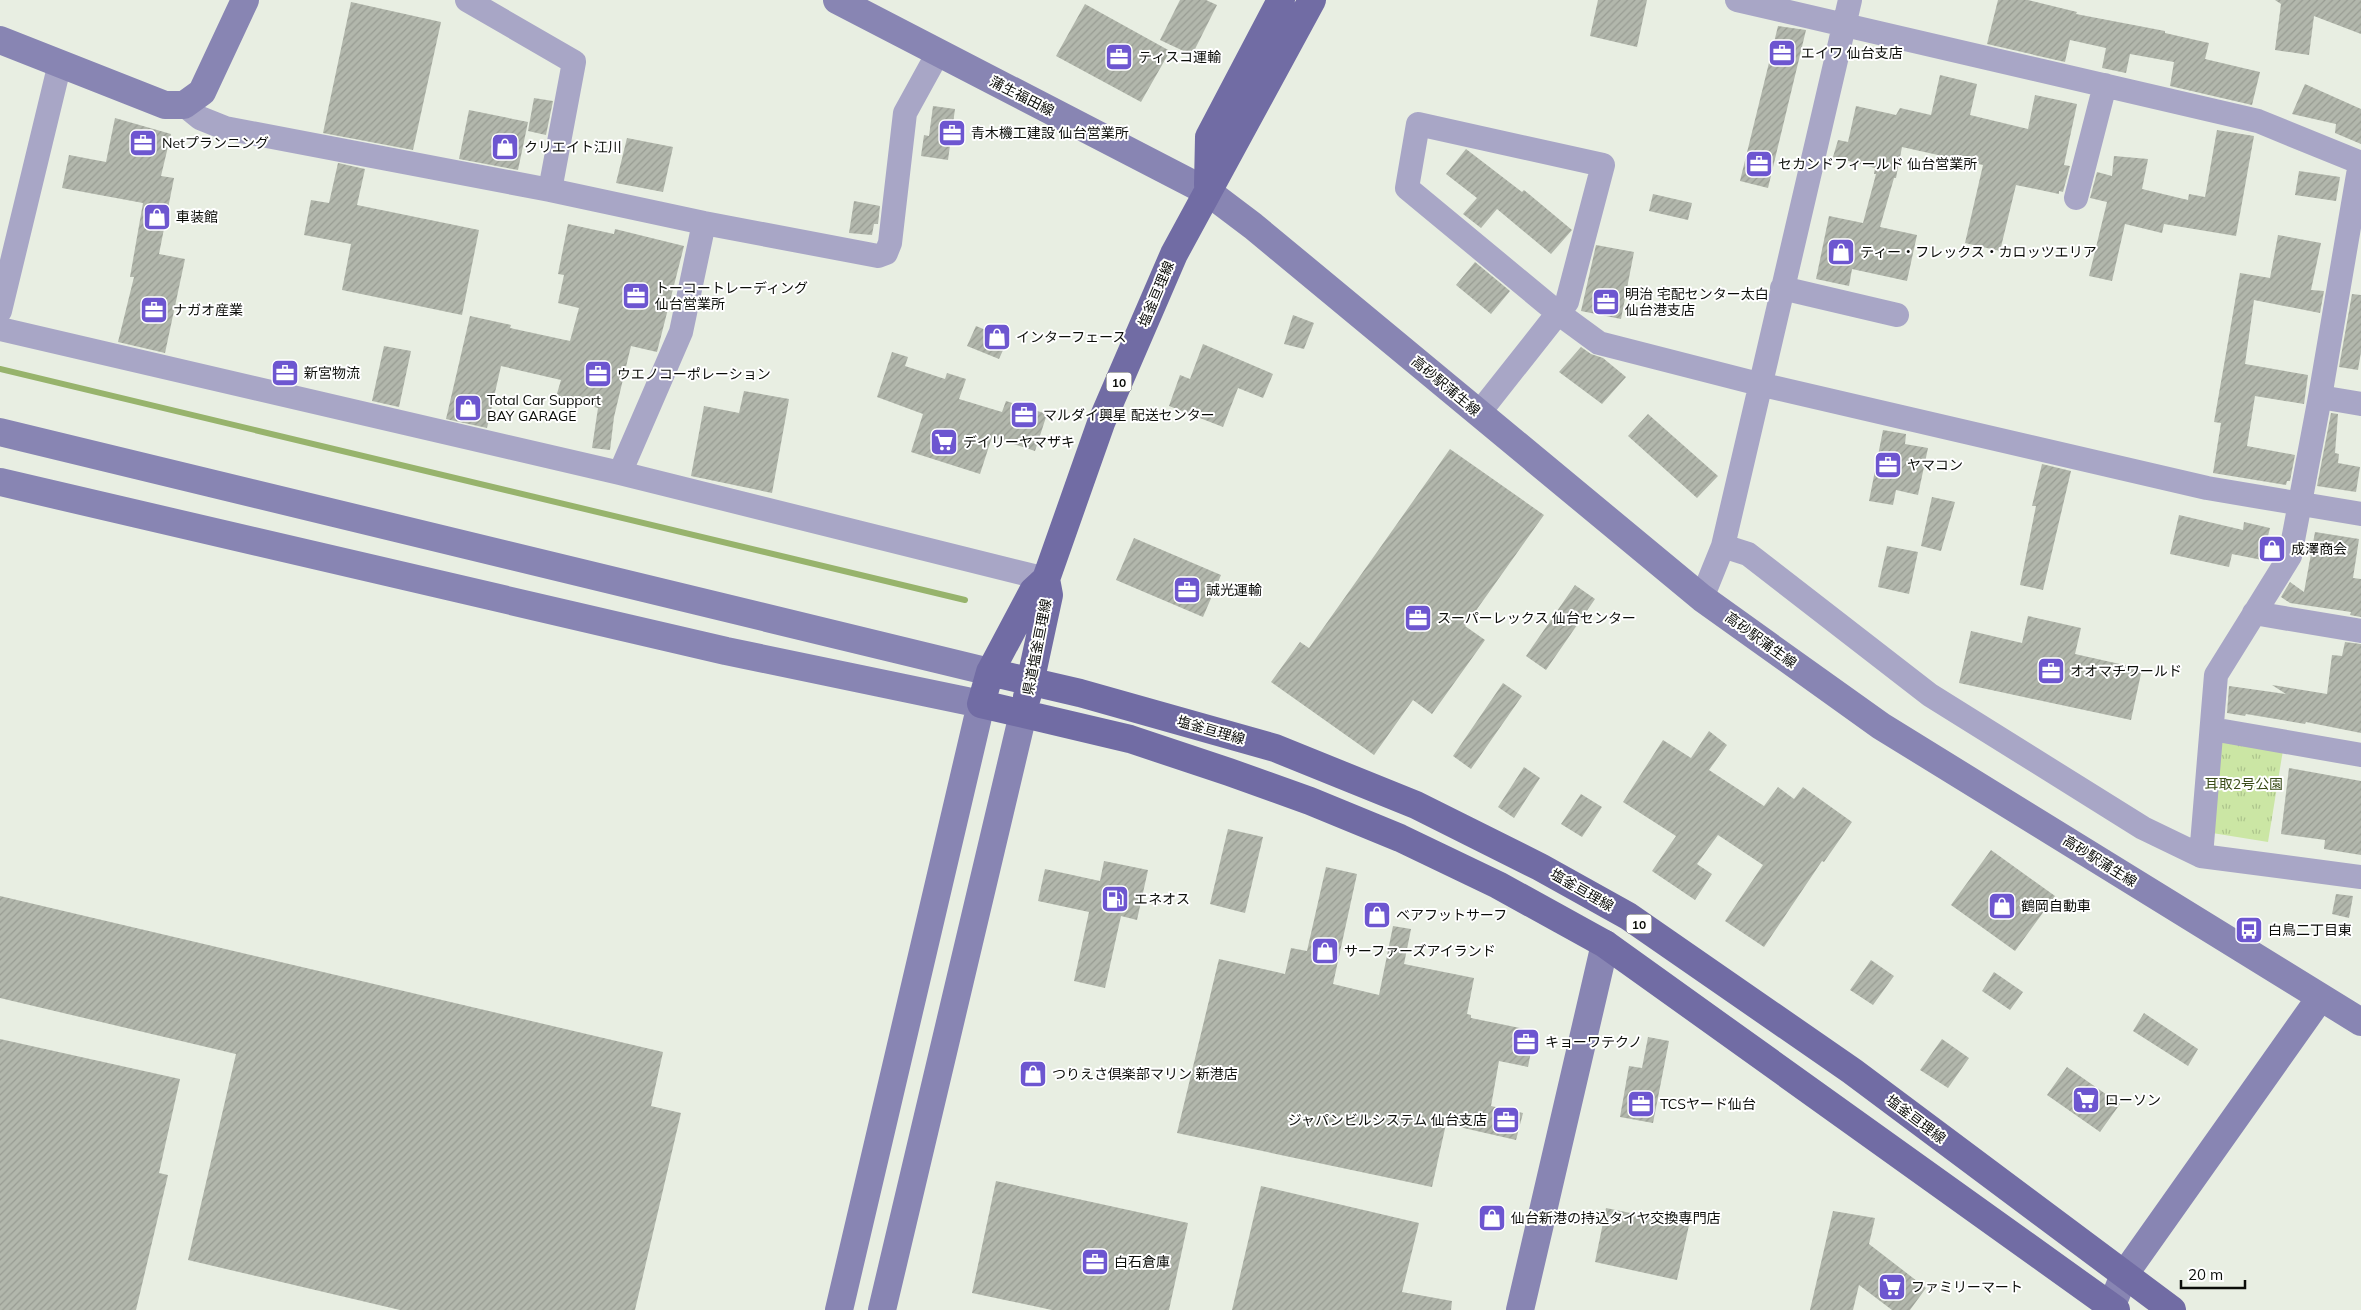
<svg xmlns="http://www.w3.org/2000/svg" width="2361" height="1310" font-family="Mulish,'Noto Sans JP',sans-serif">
<defs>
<pattern id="grass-tufts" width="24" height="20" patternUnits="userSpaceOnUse" patternTransform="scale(1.25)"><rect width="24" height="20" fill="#cbe6a4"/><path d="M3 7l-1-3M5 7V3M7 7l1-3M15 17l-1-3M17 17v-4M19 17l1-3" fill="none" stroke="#adc48c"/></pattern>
<pattern id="building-hatch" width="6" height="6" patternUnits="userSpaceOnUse" patternTransform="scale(1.25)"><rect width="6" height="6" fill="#b2b7ac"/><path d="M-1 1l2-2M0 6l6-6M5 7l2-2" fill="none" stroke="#989c93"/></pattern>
</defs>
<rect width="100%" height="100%" fill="#e8eee2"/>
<path fill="url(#grass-tufts)" d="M2215,739L2283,750L2268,842L2206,832Z"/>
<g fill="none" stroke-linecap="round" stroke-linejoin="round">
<path stroke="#97b36c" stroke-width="6" d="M0,369L965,600"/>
</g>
<path fill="url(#building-hatch)" d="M1180,0H1206L1217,5L1192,55L1160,40Z
M1598,0H1647L1637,47L1590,36Z
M1998,0H2028L2077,12L2076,14L2165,31V33L2209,43L2205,59L2260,72L2252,105L2170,86L2174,62L2130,54L2126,73L2102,68L2106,48L2070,40L2065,62L1987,44Z
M2275,0H2361V34L2314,16L2309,55L2275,50L2281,4Z
M351,2L441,22L413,150L323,133Z
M1085,4L1170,51L1141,102L1056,56Z
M1778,26L1806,30L1768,188L1740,181Z
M1940,75L1977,84L1970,115L2028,129L2035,95L2077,104L2064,165L2070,166L2063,192L2059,191V194L2016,185L2000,251L1965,243L1983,165L1902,147L1896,178H1894L1880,227L1917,235L1907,281L1852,269L1849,286L1816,279L1829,216L1863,223L1876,174H1874L1875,168L1833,157L1838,140L1848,142L1856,106L1896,115L1900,108L1931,115Z
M2305,84L2361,109V144L2335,133L2336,124L2292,114Z
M534,98L553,101L546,135L528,131Z
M933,106L955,109L948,160L921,156L924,135L929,136Z
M469,110L528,122L518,170L459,159Z
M115,118L171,134L161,176L174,178L159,254L185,259L165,353L118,342L134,277H130L143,203L62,188L69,155L106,162Z
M2217,130L2254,136L2236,236L2164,224L2162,233L2125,224L2112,281L2089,276L2107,202L2090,198L2097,172L2112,176L2114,156L2148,159L2142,189L2188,200L2189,194L2205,197Z
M627,138L673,147L663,192L616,183Z
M1466,149L1522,192L1524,190L1572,230L1551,254L1497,209L1481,228L1463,214L1477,198L1446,174Z
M338,163L365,169L357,205L479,230L462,315L342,290L351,244L304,235L311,200L329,203Z
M2299,171L2340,177L2336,201L2295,195Z
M1653,194L1692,203L1688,220L1649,211Z
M854,201L880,206L878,224H874L872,235L849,233Z
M568,224L614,234L615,229L684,246L657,352L631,346L614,417L610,450L592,448L598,408L556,397L561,380L501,366L487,428L446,419L470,316L511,325L510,328L570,341L579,308L558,303L564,275L558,274Z
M2278,235L2321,243L2311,290L2324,291L2320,313L2254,300L2245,364L2308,375L2304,404L2255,396L2247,446L2295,455L2290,481H2287L2286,485L2213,473L2221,423L2214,422L2240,273L2270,278Z
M1596,245L1634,252L1621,319L1581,311Z
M1475,262L1510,291L1491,314L1456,285Z
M2352,294L2361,295V352L2358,370L2339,367Z
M1293,315L1314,323L1304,349L1284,344Z
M976,326L1008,339L999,359L967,346Z
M1203,344L1273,374L1263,398L1238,388L1223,427L1169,406L1180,375L1190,379Z
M384,346L411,351L399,407L372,401Z
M1581,347L1591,354L1603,358L1626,377L1602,404L1559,372Z
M892,352L908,357L905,366L945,379L947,373L966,379L959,399L1002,412L1006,401L1047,414L1035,451L992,437L980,474L911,452L923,414L877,397Z
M744,391L789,399L772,493L691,476L704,406L739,413Z
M2331,413L2338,414L2335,453L2339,454L2338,463L2360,467L2356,492L2317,486Z
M1648,414L1718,476L1697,498L1628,436Z
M1883,430L1906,434L1905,444L1928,448L1918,495L1896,490L1893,505L1869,501Z
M1450,449L1544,515L1465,626L1485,640L1432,714L1413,700L1374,755L1271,682L1300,642L1309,648Z
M2042,464L2071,471L2043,590L2020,585L2036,506H2032Z
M1932,497L1955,502L1941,551L1921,546Z
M2179,515L2243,530L2244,522L2270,528L2262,560L2232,554L2229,567L2170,554Z
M2315,532L2359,539L2353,578L2361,579V617L2350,615L2351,612L2290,603L2281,597L2290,582L2304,592Z
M1134,538L1221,575L1203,617L1116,580Z
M1887,546L1918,552L1909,594L1878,587Z
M1575,585L1595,599L1546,670L1526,656Z
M2028,616L2081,628L2075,654L2142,669L2131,720L1959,683L1971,631L2022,643Z
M2345,642L2361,644V733L2306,722L2305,724L2246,714L2245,716L2227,713L2229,686L2286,694L2272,685L2327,694L2332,655L2342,656Z
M1503,683L1522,696L1471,769L1453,756Z
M1709,731L1727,745L1709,770L1764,806L1778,787L1794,799L1803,787L1852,822L1824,862L1822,861L1764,947L1725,921L1763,865L1718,835L1697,864L1712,874L1695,900L1652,871L1676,836L1623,802L1663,740L1691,758Z
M1524,767L1540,778L1514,818L1498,807Z
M2289,768L2361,781V855L2324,849L2325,840L2281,834Z
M1581,794L1602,807L1582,837L1561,824Z
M1228,829L1263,837L1245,913L1210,904Z
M1991,850L2055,896L2015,951L1951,905Z
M1104,861L1148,870L1137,920L1121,916L1105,988L1074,981L1089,912L1038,901L1045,869L1100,881Z
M1326,867L1357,874L1333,984L1379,995L1393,926L1411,929L1404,964L1474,978L1467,1014L1471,1015V1018L1535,1031L1528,1067L1499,1061L1491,1106L1523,1113L1516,1140L1446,1124L1432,1187L1177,1133L1219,959L1285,974L1291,948L1307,951Z
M2336,894L2353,896L2349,918L2332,914Z
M0,896L663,1052L651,1106L681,1113L635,1310H400L188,1260L236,1054L0,998Z
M1871,960L1894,976L1873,1005L1850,990Z
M1994,972L2023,992L2010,1010L1982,991Z
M2144,1013L2198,1049L2188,1066L2133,1031Z
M1648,1037L1669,1041L1653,1123L1620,1117L1629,1066L1642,1068Z
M0,1039L180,1079L159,1173L168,1175L136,1310H0Z
M1942,1039L1969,1058L1948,1088L1920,1070Z
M2067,1067L2120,1104L2100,1132L2047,1095Z
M996,1181L1188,1223L1169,1310H1052L972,1293Z
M1261,1186L1419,1223L1402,1292L1452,1301L1451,1310H1232Z
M1606,1208L1689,1225L1677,1280L1595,1262Z
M1833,1211L1875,1218L1869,1244L1926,1288L1910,1310H1892L1859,1285L1853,1310H1810Z"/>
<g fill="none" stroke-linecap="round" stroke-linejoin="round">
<path stroke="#a8a6c6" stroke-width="24" d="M467,0L574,62L550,190
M1737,0L2258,121L2361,163
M184,105L200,118L225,128L550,190L704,223L878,256L886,253L890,243L905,113L938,53
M2076,198L2105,85
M1782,288L1897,315
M0,311L60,63
M0,329L620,473L1046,579
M2320,397L2361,404
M1479,413L1558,313L1567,302L1603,165L1418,124L1407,188L1558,313L1599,343L1759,384L2207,488L2361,514
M620,473L681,332L704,223
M1723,546L1748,554L1930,695L2143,828L2201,856L2361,877
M1702,598L1723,546L1850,0
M2254,613L2361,631
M2212,729L2361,755
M2201,856L2216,675L2290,556L2320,397L2360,163"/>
<path stroke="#8885b3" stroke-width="28" d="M837,0L1208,192L1253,226L1702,598L1881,726L2361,1022
M0,40L165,105H184L202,92L245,0
M0,432L990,672
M0,482L726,651L981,704L839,1310
M882,1310L1023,714
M1520,1310L1605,944
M2110,1310L2124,1275L2320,998"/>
<path stroke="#716ca4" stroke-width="28" d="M1312,0L1174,254L1101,423L1046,579L1033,591L990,672L981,704L1130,739L1229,772L1310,801L1400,838L1498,885L1605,944L2116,1310
M1208,185L1209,137L1281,0
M990,672L1080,693L1275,748L1416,805L1540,867L1628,916L1852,1071L2172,1310
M1027,697L1049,595L1046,579"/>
</g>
<defs>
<g id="office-square" transform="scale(1.4375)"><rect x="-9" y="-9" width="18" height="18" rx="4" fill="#6d56d0" stroke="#fff"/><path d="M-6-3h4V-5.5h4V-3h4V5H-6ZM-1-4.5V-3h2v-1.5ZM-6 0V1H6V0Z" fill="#fff"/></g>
<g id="shop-square" transform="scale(1.4375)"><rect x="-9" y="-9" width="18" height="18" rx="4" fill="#6d56d0" stroke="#fff"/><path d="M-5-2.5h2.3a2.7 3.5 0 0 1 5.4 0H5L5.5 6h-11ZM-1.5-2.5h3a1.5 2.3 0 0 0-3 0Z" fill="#fff"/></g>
<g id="supermarket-square" transform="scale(1.4375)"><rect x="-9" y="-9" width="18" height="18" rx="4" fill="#6d56d0" stroke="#fff"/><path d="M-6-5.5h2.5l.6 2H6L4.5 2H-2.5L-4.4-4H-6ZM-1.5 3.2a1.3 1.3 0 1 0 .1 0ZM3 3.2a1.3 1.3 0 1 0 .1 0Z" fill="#fff"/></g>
<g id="fuel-square" transform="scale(1.4375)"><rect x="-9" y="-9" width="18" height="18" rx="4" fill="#6d56d0" stroke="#fff"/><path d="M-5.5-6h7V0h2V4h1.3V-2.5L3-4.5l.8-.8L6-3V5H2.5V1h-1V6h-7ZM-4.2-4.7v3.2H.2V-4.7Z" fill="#fff"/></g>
<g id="bus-square" transform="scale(1.4375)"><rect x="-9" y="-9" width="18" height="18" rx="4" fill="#6d56d0" stroke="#fff"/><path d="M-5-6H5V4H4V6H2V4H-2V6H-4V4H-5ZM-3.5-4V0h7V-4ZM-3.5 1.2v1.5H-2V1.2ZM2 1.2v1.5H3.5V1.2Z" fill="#fff"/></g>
</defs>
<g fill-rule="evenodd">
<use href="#office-square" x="1782" y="53"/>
<use href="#office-square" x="1119" y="57"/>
<use href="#office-square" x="952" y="133"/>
<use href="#office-square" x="143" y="143"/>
<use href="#shop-square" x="505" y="147"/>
<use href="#office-square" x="1759" y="164"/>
<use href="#shop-square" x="157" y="217"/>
<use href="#shop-square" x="1841" y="252"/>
<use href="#office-square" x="636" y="296"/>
<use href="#office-square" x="1606" y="302"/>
<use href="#office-square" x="154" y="310"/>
<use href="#shop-square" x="997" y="337"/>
<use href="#office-square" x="285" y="373"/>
<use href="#office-square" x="598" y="374"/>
<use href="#shop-square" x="468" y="408"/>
<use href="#office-square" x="1024" y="415"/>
<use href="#supermarket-square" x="944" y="442"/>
<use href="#office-square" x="1888" y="465"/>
<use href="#shop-square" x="2272" y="549"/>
<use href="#office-square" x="1187" y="590"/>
<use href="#office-square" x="1418" y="618"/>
<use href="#office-square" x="2051" y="671"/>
<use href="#fuel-square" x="1115" y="899"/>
<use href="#shop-square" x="2002" y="906"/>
<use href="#shop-square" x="1377" y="915"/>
<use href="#bus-square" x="2249" y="930"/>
<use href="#shop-square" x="1325" y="951"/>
<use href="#office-square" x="1526" y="1042"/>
<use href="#shop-square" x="1033" y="1074"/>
<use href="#supermarket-square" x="2086" y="1100"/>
<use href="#office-square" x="1641" y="1104"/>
<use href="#office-square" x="1506" y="1120"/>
<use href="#shop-square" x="1492" y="1218"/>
<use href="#office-square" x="1095" y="1262"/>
<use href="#supermarket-square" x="1892" y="1287"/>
</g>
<g text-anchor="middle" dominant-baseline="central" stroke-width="4" stroke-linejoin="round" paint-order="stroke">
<g fill="#fff" stroke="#545653" stroke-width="1">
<rect x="1106.5" y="372.5" width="25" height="19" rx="4"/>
<rect x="1626.5" y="914.5" width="25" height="19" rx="4"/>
</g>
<g font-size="12" font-weight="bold" fill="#0b0d09">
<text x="1119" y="382">10</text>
<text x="1639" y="924">10</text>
</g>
<g font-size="14" fill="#0b0d09" stroke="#fff" text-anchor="start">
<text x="1801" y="53">エイワ 仙台支店</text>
<text x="1138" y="57">ティスコ運輸</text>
<text x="971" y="133">青木機工建設 仙台営業所</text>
<text x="162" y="143">Netプランニング</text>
<text x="524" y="147">クリエイト江川</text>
<text x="1778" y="164">セカンドフィールド 仙台営業所</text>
<text x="176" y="217">車装館</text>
<text x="1860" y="252">ティー・フレックス・カロッツエリア</text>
<text x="655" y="288">トーコートレーディング<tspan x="655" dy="16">仙台営業所</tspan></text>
<text x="1625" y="294">明治 宅配センター太白<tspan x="1625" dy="16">仙台港支店</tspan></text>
<text x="173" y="310">ナガオ産業</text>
<text x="1016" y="337">インターフェース</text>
<text x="304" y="373">新宮物流</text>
<text x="617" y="374">ウエノコーポレーション</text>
<text x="487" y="400">Total Car Support<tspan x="487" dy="16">BAY GARAGE</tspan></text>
<text x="1043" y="415">マルダイ興星 配送センター</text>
<text x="963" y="442">デイリーヤマザキ</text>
<text x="1907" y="465">ヤマコン</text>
<text x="2291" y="549">成澤商会</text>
<text x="1206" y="590">誠光運輸</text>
<text x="1437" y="618">スーパーレックス 仙台センター</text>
<text x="2070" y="671">オオマチワールド</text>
<text x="1134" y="899">エネオス</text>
<text x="2021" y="906">鶴岡自動車</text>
<text x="1396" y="915">ベアフットサーフ</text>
<text x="2268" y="930">白鳥二丁目東</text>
<text x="1344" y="951">サーファーズアイランド</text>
<text x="1545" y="1042">キョーワテクノ</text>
<text x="1052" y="1074">つりえさ倶楽部マリン 新港店</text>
<text x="2105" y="1100">ローソン</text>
<text x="1660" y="1104">TCSヤード仙台</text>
<text x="1487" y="1120" text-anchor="end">ジャパンビルシステム 仙台支店</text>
<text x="1511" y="1218">仙台新港の持込タイヤ交換専門店</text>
<text x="1114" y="1262">白石倉庫</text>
<text x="1911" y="1287">ファミリーマート</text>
</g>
<g font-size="14" fill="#0b0d09" stroke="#fff">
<text transform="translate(1022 96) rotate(27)">蒲生福田線</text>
<text transform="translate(1156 294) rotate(-67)">塩釜亘理線</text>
<text transform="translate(1446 386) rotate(40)">高砂駅蒲生線</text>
<text transform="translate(1761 640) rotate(36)">高砂駅蒲生線</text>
<text transform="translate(1037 647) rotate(-79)">県道塩釜亘理線</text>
<text transform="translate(1211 730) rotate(16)">塩釜亘理線</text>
<text transform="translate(2100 861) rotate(32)">高砂駅蒲生線</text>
<text transform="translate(1582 890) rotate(30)">塩釜亘理線</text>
<text transform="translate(1916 1119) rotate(37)">塩釜亘理線</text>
</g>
<g font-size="14" fill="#3a4c18" stroke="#fff">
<text x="2244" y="784">耳取2号公園</text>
</g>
</g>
<path d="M2181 1280v8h64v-8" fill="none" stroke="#0b0d09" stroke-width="2.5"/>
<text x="2188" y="1280" font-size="15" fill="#0b0d09" stroke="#ffffff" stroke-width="4" paint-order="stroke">20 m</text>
</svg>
